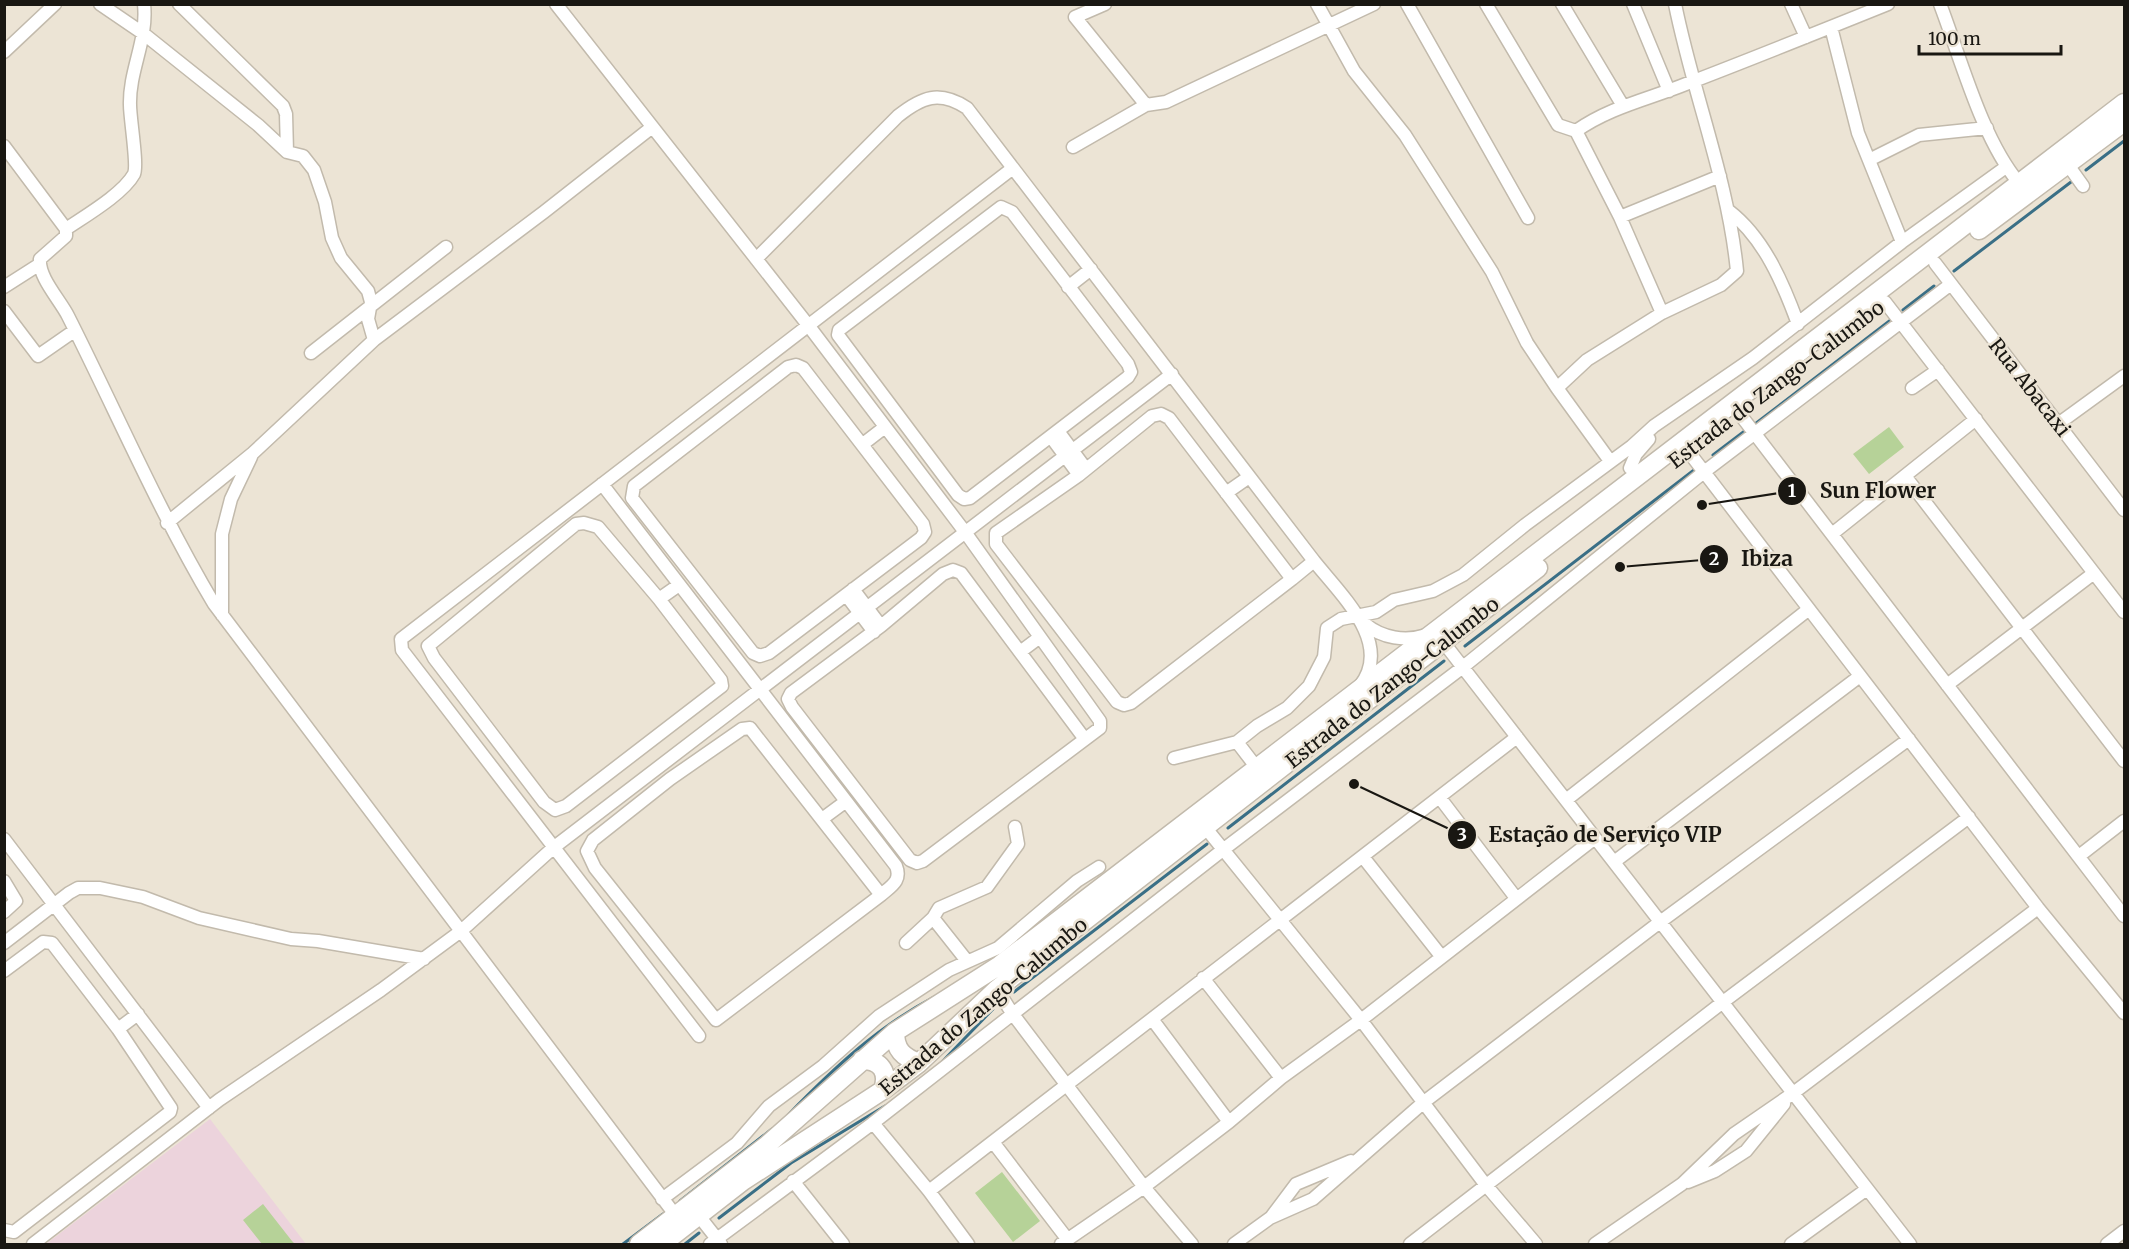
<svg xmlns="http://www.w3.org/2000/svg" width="2129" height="1249" font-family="Merriweather,serif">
<rect width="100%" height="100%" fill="#ece4d5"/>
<path fill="#ecd3dc" d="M210,1119L306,1244H46Z"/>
<path fill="#b6d298" d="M1889,427L1904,447L1869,474L1853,454Z
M1002,1172L1040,1221L1013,1242L975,1193Z
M263,1204L292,1241L295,1244H262L243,1220Z"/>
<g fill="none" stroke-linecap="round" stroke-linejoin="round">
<path stroke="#3a6f86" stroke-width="3" d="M2086,170L2124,141
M1954,271L2071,182
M1903,310L1934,286
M1755,424L1892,319
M1713,455L1746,430
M1465,646L1694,470
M1228,828L1444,661
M1014,992L1207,844
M940,1064L993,1009
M788,1115C833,1069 877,1027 934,997
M680,1201L772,1129
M719,1218L791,1163L885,1106
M623,1244L663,1214
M685,1244L699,1233"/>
<g stroke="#c2baac" stroke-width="15">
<path id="street" d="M100,4L144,34L258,125L287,152L303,156L314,170L325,202L332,238L341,258L368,291L371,302L368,319L374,340
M179,4L283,106L286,114L287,152
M556,4L808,325L965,532L1100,721V728L923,861L917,863L910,860L792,707L788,699L791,693L881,626L943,574L953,570L961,573L1084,738
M1105,4L1075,17L1146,105L1166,102L1374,4
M1317,4L1354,71L1405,135L1492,272L1527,343L1557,388
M1407,4L1528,218
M1486,4L1558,125L1576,131C1610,107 1649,99 1686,84C1754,58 1821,31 1888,4
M1562,4L1623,106
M1633,4L1669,91
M1791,4L1806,37
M1940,4C1961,59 1982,139 2019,183
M1831,27L1858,133L1902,242
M4,52L55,4
M1576,131L1620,217L1662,313
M4,146L66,229V236L40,259C38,277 60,300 68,316C117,413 158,510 214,604L676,1216
M1073,147L1146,105
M1869,160L1919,135L1987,128
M2068,165L2083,186
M1001,207L1012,212L1128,364L1131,372L1128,377L970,498L964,499L958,495L838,335L839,330Z
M1729,211C1764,238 1783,283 1798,324
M1620,217L1720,176
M66,229C85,216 123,194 134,174C138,165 130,119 130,105C129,70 148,40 144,4
M756,259L898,116C922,97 939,90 967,108L1314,561L1292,579L1131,703L1124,705L1117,702L996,544V533L1079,475L1152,416L1161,414L1169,418L1292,579
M1935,263L2124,510
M4,287L40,264
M1068,287L1091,269
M1885,302L2124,612
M4,311L38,356L74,331
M311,353L446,247
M796,365L803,368L923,524L925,532L921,538L769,653L760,656L753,653L632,498L634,486L788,367Z
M1912,388L1938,370
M1739,413L2124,916
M2058,424L2124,376
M1058,431L1086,469
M1051,437L1079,475
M863,444L885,427
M1688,451L2038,908L2124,1013
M1610,461L1557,388L1587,360L1662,313L1721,285L1737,271C1728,179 1693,94 1675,4
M1630,468L1636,454L1649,439
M1905,476L2124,761
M602,484L896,866C902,881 891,886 881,895
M1226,493L1249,477
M167,523L253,453L374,340L544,212L651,128
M584,523L598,527L659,599L721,680L722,686L566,806L555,810L544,802L434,658L428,646L576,524Z
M1832,534L1976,419
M1314,561C1340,594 1394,643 1360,686
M853,589L881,626
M846,595L874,632
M659,599L679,585
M222,615V534L231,499L251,457
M1365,624C1382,638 1405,642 1427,635
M1444,643L1910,1244
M1020,652L1040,637
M1947,685L2094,573
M750,728L881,895L716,1020L595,868L587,851L593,840L670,779L742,729Z
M1237,742L1257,768
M1174,758L1237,742L1257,726L1287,708L1309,686L1324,657L1327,628L1341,619L1376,612L1394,600L1433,591L1463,575L1525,525L1632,446L1654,426L1753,358L1902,242L2006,167
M1440,798L1516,898
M1566,800L1809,609
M822,819L845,802
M1205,827L1361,1020L1485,1184L1536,1244
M4,839L209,1108
M2079,856L2124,821
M1363,857L1441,956
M1614,862L1860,676
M4,881L16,901L4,912
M933,918L967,961
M4,943L69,893L78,888H100L143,897L199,918L291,939L318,941L424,959
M906,943L933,918L939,908L987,887L1018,844L1015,827
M4,971L43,942L52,943L118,1029L171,1108L170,1112L14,1232L4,1230
M1203,978L1281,1078
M997,989L1012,1013L1144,1187L1192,1244
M1152,1019L1229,1122
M118,1029L138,1014
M699,1036L402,650L401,639L1013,168
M873,1123L929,1191L968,1244
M993,1142L1068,1240
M793,1181L843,1244
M1688,1182L1715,1171L1746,1151L1784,1104
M929,1191L1517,737
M662,1199L737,1143L769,1106L823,1066L879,1016L949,970L998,948L1077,881L1099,867
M699,1216L721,1244
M1272,1216L1296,1184L1351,1161
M33,1244L219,1100L381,990L461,931L553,848L1172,374
M710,1244L873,1123L1224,849L1463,667L1704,472L1951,284
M1061,1244L1144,1187L1229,1122L1281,1078L1361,1020L1595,838
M1234,1244L1270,1218L1313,1199L1424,1102L1660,922L1909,739
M1410,1244L1723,1002L1969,817
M1595,1244L1682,1184L1734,1134L1792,1094L2038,908
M1791,1244L1867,1189
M2107,1244L2124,1231"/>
</g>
<g stroke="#c2baac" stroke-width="21">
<path id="primary" d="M1979,230L2124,122
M895,1032C895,1050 903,1057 919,1063
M862,1060C881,1060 889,1072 883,1090
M639,1244L766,1146L895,1032L1000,965L2124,103
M662,1244L743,1181L883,1090L919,1063L997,989L1538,568"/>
</g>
<use href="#street" stroke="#fff" stroke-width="12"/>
<use href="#primary" stroke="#fff" stroke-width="18"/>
</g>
<g text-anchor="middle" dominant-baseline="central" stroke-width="5" stroke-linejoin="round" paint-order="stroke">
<g font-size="20" fill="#191712" stroke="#ece4d5">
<text transform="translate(1776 384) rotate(-37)">Estrada do Zango-Calumbo</text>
<text transform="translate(2030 387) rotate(52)">Rua Abacaxi</text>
<text transform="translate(1392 682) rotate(-38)">Estrada do Zango-Calumbo</text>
<text transform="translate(983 1006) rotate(-40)">Estrada do Zango-Calumbo</text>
</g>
</g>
<path fill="none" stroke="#191712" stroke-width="2" d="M1702 505L1792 491M1620 567L1714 559M1354 784L1462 835"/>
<g fill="#191712" stroke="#ece4d5" stroke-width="2">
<circle cx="1702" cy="505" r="6"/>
<circle cx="1620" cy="567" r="6"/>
<circle cx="1354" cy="784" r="6"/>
<circle cx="1792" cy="491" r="15"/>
<circle cx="1714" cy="559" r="15"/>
<circle cx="1462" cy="835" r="15"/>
</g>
<g font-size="18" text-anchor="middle" font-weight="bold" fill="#fff">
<text x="1792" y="497">1</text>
<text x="1714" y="565">2</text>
<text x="1462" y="841">3</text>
</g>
<g font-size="21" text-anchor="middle" font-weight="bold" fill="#191712" stroke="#ece4d5" stroke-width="5" stroke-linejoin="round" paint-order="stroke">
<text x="1878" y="498">Sun Flower</text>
<text x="1767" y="566">Ibiza</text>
<text x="1605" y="842">Estação de Serviço VIP</text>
</g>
<rect width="2129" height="1249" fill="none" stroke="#191712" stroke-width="12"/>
<path d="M1919 45v9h142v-9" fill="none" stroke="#191712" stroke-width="3"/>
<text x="1928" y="45" font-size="18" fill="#191712" stroke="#ece4d5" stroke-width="4.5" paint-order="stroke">100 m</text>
</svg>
